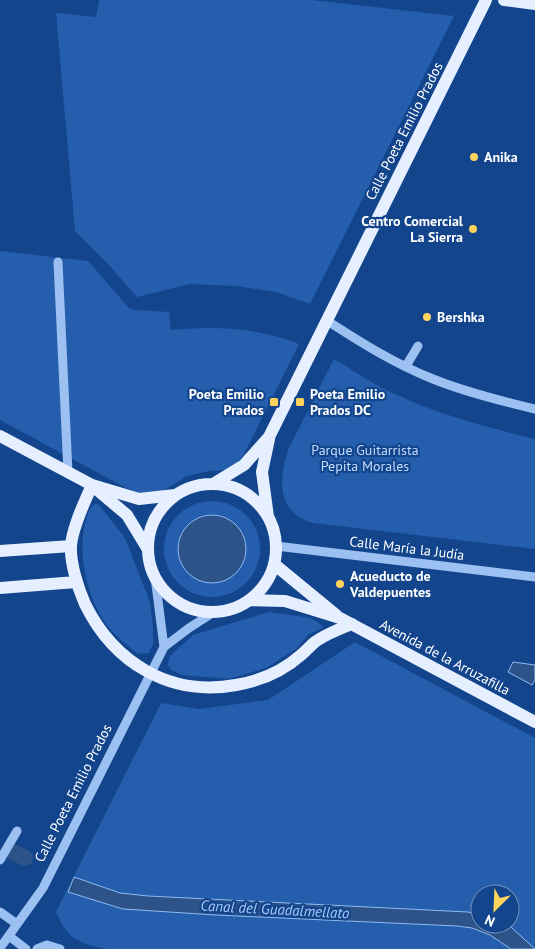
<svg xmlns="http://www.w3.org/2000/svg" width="535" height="949" font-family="'PT Sans',sans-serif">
<rect width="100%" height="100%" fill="#13458d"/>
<path fill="#255eac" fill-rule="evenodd" d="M99,0H312L454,16L310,304L276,292L235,286L190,284L137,297L107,263L75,231L56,13L96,17Z
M0,251L88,261L129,308L135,310L169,312L171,330C217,326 255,327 299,344L243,456L235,465L225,470L209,471L187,476L163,491L140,493L126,488L0,420Z
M334,359C354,371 374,385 395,394C439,415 487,427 535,439V549L313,523C277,512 278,481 288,450Z
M164 549a48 48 0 1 1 96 0a48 48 0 1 1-96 0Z
M95,504L99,505L125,538L150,602L153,628V644L149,653L138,654C129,646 119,639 111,630C88,604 76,554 86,520C88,513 89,509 95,504Z
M269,612L311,618L324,627L308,635L296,649L266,668L228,679L182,675L171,670L168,665L169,657L193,635Z
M355,642L535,738V949H105C77,942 68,940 56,912L161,703L199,709L268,700ZM480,894H510V924H480Z"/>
<path fill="#2e5388" stroke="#8ebbf4" d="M178 549a34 34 0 1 1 68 0a34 34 0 1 1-68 0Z
M513,662L535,665V680L532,685L508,672Z
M74,877L120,893L148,896L468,912L480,915V924H503L511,927L535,949H511L490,935L472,928L457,926L216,915L123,909L68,892Z"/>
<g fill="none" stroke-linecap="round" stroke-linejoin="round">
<path stroke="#2e5388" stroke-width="16" d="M13,852L25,858"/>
<path stroke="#9cc0f1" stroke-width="9" d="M58,262L68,472
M326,320C360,342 395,364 433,379C465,392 501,401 535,409
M406,366L418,346
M276,546L535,577
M155,577L164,647
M0,860L17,831
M0,912L17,924
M9,936L26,949
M0,948L43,888L164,647L189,628L214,612
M37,949L47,945L60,949"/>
<path stroke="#e6efff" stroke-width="12" d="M504,0L535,4
M0,436L92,485L139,499L175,495
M213,484L244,465L269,437L486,0
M148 548a64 64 0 1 1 128 0a64 64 0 1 1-128 0Z
M92,485C85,501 72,528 71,546C70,563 78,588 85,604C114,663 170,697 236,685C260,681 283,671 301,655C306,651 310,646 315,642C326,634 339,629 352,624
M95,488L127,515L147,548
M268,517L262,472L269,439
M0,551L71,546
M274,564L336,615
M0,588L76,582
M249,600L285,601L340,618L535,722"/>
</g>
<g fill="#ffd45c" stroke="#13458d" stroke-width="2">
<circle cx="474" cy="157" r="5"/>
<circle cx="473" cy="229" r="5"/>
<circle cx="427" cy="317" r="5"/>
<rect x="269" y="397" width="10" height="10" rx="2.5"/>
<rect x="295" y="397" width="10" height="10" rx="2.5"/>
<circle cx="340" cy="584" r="5"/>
</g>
<g text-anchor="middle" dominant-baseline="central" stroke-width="4.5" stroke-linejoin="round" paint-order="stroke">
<g font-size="14" fill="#fff" stroke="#13458d">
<text transform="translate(404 131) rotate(-63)">Calle Poeta Emilio Prados</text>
<text transform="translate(407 548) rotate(7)">Calle María la Judía</text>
<text transform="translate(445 657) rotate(28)">Avenida de la Arruzafilla</text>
<text transform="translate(73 793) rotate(-63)">Calle Poeta Emilio Prados</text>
</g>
<g font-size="14" font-weight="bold" fill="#fff" stroke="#13458d" text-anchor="start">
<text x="484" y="157">Anika</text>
<text x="463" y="221" text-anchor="end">Centro Comercial<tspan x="463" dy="16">La Sierra</tspan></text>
<text x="437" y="317">Bershka</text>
<text x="264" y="394" text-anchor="end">Poeta Emilio<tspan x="264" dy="16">Prados</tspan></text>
<text x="310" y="394">Poeta Emilio<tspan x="310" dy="16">Prados DC</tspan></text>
<text x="350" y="576">Acueducto de<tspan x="350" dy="16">Valdepuentes</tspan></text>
</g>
<g font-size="14" fill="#c3dbfc" stroke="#13458d">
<text x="365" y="450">Parque Guitarrista<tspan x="365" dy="16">Pepita Morales</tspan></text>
</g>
<g font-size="15" font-style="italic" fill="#a8caf8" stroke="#13458d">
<text transform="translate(275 909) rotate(3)">Canal del Guadalmellato</text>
</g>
</g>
<g transform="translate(495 909) rotate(204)"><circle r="24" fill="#13458d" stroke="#718fbb"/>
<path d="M0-4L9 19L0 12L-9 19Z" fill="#ffd45c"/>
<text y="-8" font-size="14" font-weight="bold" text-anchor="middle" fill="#ffffff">N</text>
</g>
</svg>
